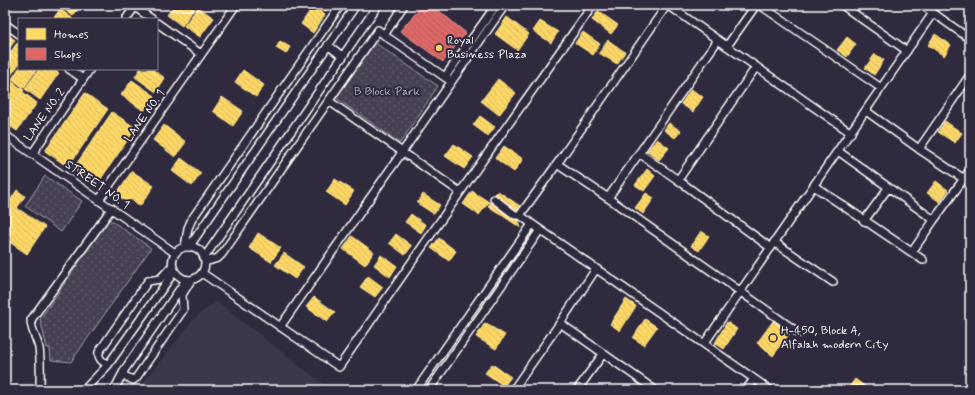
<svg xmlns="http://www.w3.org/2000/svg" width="975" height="395" font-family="Mynerve,sans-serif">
<defs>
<pattern id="grass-dots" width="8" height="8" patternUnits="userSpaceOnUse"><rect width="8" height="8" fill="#464152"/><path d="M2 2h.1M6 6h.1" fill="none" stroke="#625e6c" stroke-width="1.8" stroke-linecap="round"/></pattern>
<pattern id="homes-back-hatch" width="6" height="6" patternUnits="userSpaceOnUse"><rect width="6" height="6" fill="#ffd966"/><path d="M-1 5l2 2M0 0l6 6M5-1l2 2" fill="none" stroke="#d2b660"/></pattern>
<pattern id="shops-back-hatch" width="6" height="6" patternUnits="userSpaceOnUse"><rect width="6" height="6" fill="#e06666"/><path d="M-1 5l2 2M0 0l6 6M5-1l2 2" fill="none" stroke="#ac5d5d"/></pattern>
</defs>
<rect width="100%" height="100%" fill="#2f2a3d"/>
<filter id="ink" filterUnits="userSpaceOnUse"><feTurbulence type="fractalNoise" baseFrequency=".025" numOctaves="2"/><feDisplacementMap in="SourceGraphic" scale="8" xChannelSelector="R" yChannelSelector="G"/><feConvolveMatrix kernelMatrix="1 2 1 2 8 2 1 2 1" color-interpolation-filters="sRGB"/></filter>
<g filter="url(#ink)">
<path fill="#3c3749" d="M216,301L331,390H137L195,318Z"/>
<path fill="url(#grass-dots)" stroke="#a2a0a8" d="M375,43L438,86L400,143L336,98Z
M45,176L82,201L61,232L25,206Z
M109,219L151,248L71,362L51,360L50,348H47L40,319Z"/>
<path fill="url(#homes-back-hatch)" stroke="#ffe494" d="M63,5H81L73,16L61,7Z
M174,5H194L196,6L182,26L167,15Z
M248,5H258L255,10Z
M318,5H322L327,9L325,12L317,7Z
M313,6L325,15L313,33L301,24Z
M198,7L214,18L200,37L184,26Z
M60,9L72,18V19H53Z
M598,11L618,25L611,34L592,20Z
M507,17L529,34L517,50L495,34Z
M540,21L558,32L551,43L533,31Z
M583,32L600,44L593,55L575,43Z
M5,33L15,40L5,55Z
M935,34L951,45L944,56L928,45Z
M847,37L856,44L847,57L837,50Z
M608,40L625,52L617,64L599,53Z
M280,41L290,47L286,54L276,48Z
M17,43L19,45V64L9,78L5,75V60Z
M875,54L884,60L874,75L865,68Z
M19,68L37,69L24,88L12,79Z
M39,69H52L59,73L40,100L25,89Z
M140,69H152L165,78L156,92L135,77Z
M243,70L264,85L256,97L235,82Z
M498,79L516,93L499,115L481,101Z
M9,80L24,90L5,116V86Z
M132,80L155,96L144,111L121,95Z
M691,89L703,97L693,112L681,104Z
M23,92L37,103L17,131L5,123V118Z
M85,93L108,109L68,167L45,151Z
M222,97L243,111L233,126L213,111Z
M112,112L136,128L96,186L73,169Z
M480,116L495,127L488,136L473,125Z
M945,121L962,133L955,143L938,132Z
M669,123L681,131L675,138L664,130Z
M164,125L186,142L175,157L153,140Z
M657,139L669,148L659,160L647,151Z
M454,144L473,157L464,169L445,156Z
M504,146L523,159L514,172L495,158Z
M181,158L201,173L192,186L172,171Z
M647,169L655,176L644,191L635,185Z
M132,171L154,186L140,206L130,199L127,202L116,194Z
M335,179L354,191L345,205L326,192Z
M936,181L948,190L940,202L927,193Z
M17,190L25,196L17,208L45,227L27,254L5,239V208Z
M472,191L489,202L479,215L463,204Z
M498,191L520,206L517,210L495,194Z
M646,193L654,198L643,214L635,208Z
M423,194L440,205L434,214L417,203Z
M492,201L518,219L521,228L488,206Z
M411,214L426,225L421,233L405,222Z
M701,231L709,236L699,251L691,246Z
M258,233L281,248L271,262L249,248Z
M396,234L412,246L405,255L389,243Z
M352,236L374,252L365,265L343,249Z
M439,238L456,251L449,261L431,248Z
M284,253L304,267L295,279L275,265Z
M381,255L397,266L390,277L374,265Z
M368,276L383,287L375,297L360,287Z
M314,297L335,312L327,322L306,307Z
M626,299L636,306L620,331L610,324Z
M645,319L657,327L644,345L633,338Z
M773,321L790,333L773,356L757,343Z
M727,322L737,329L724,349L715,343Z
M485,323L505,335L496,349L476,337Z
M492,364L511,377L504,386L485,373Z
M855,379L870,390H847Z"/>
<path fill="url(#shops-back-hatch)" stroke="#e99494" d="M423,5H432L466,33L443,62L400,31Z"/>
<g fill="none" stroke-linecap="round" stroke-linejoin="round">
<g stroke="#fff" stroke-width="10">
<path id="street" d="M132,5L152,19
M668,5L851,133
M760,5L881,88
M842,5L907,51
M922,5L970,39
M126,19L136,5
M157,23L201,54
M5,24L19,34
M384,35L449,80
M718,40L608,198L799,333
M328,45L343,57
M727,46L756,5
M756,67L678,180L771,248
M69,69L83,79
M445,77L496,5
M329,101L460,192
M866,111L919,149L970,75
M5,135L175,253
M919,149L964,179
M838,151L934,220L970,170
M639,153L678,180
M32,154L90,69
M557,164L608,198
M814,186L923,260
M494,199L515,215H520
M99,200L236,5
M864,221L888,188
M532,224L520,215L557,164L667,5
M774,242L833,282
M185,247L188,228L192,219L340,6L339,5
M189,247L356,5
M912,252L934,220
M204,258L378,5
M205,262L218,258L222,254L378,30L384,35L404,5
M202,273L339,367L468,181L593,5
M560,323L596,269
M280,327L505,5
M704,344L933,13
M108,365C102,361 98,359 99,352L148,281L160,279L172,266
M122,375L133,380L136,378L183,310L182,295L191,280C214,274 206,242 185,247C165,252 170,280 191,280
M40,390C40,376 41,362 39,348C37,339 31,330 31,320L112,208
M84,390L108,365L174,272
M114,390L125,369L186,280
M416,390L532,224L770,390
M429,390L540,230
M513,390L560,323L655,390
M577,390L603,354
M746,390L754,379"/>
</g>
<use href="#street" stroke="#2f2a3d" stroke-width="7"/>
</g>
</g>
<g fill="#ffd166" stroke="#2f2a3d" stroke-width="1.5">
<circle cx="439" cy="48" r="4"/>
<circle cx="773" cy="338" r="4"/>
</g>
<g text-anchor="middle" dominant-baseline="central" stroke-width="4" stroke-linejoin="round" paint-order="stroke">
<g font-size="12" fill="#fff" stroke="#2f2a3d" text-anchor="start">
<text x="447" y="41">Royal<tspan x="447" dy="14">Business Plaza</tspan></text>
<text x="781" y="331">H-450, Block A,<tspan x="781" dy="14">Alfalah modern City</tspan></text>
</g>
<g font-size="12" fill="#b5b3ba" stroke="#2f2a3d">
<text x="387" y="92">B Block Park</text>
</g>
<g font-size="12" fill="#fff" stroke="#2f2a3d">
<text transform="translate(45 115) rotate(-55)">LANE NO. 2</text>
<text transform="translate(145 116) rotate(-55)">LANE NO. 1</text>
<text transform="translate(97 185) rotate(35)">STREET NO. 1</text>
</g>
</g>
<rect width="975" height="395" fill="none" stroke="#2f2a3d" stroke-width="20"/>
<rect x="10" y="10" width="955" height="375" fill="none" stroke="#fff" stroke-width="1.5" filter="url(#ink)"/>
<rect x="18" y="18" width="140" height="52" fill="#2f2a3d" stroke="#827f8b"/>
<rect x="26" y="28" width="20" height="12" fill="#ffd966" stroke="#827f8b"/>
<text x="54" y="38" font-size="12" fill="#ffffff">Homes</text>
<rect x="26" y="48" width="20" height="12" fill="#e06666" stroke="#827f8b"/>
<text x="54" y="58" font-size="12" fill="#ffffff">Shops</text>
</svg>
